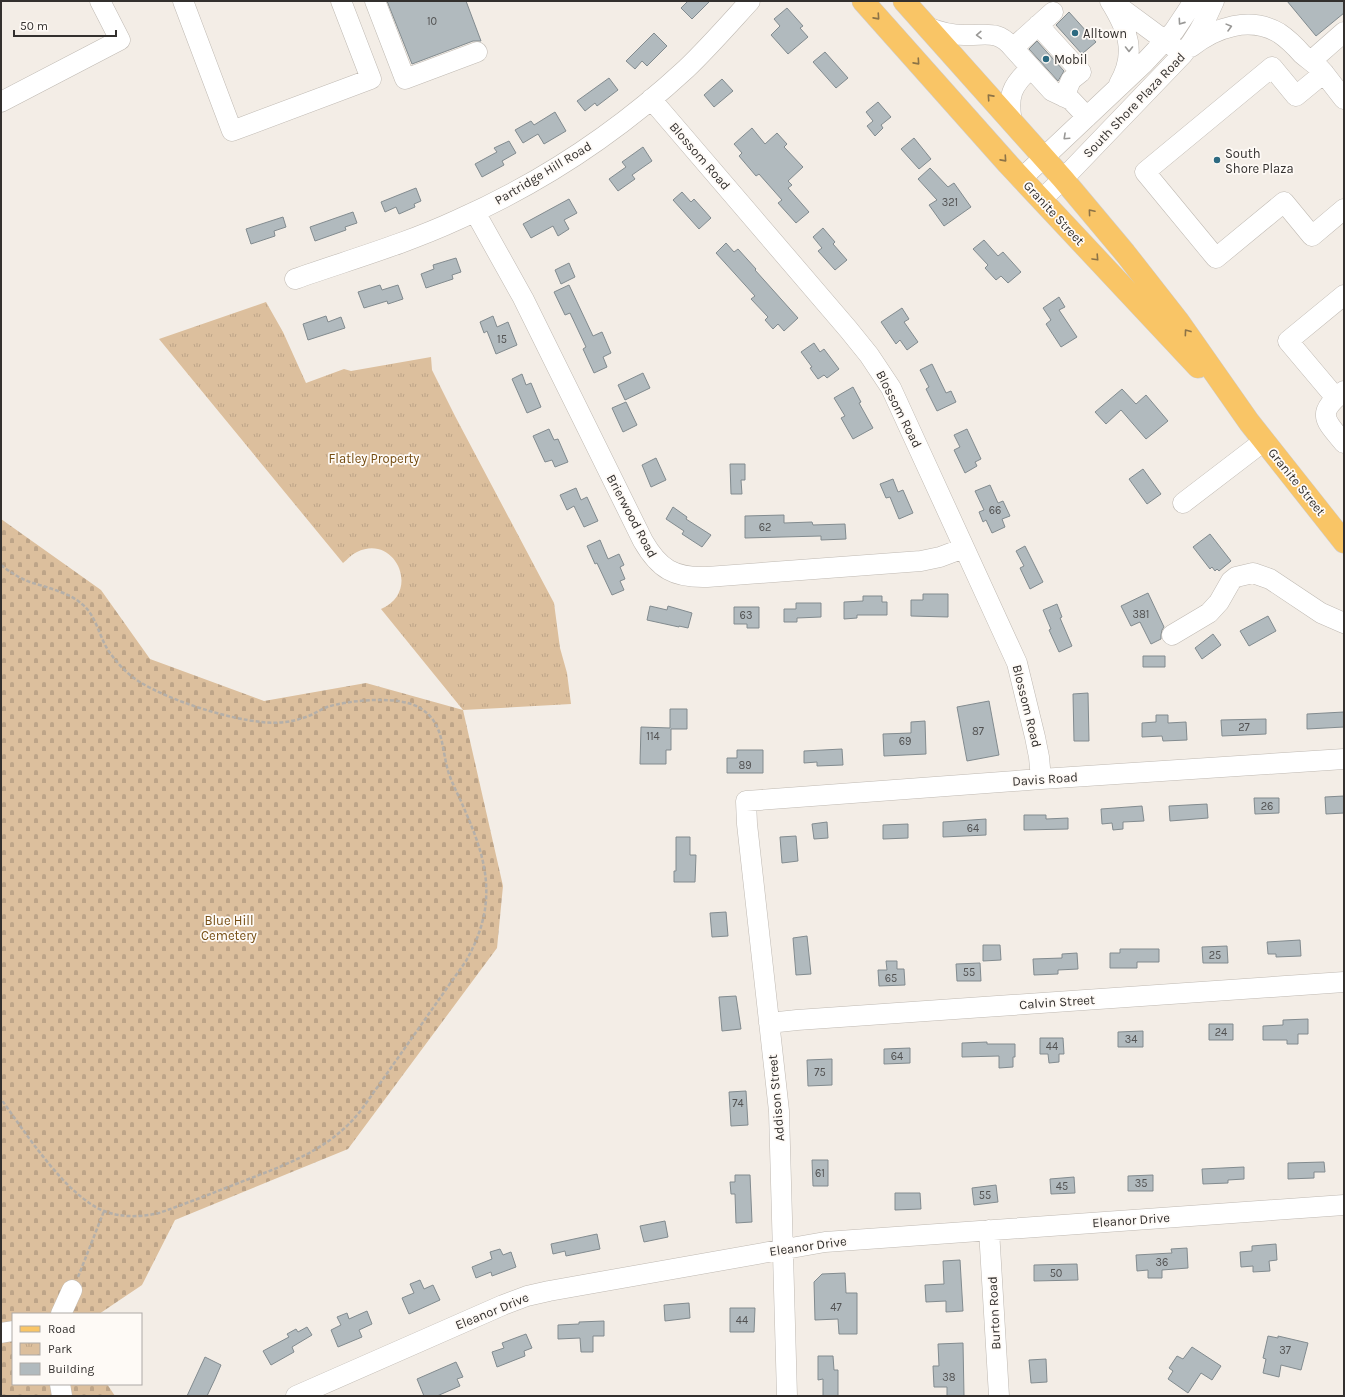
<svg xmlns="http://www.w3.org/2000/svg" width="1345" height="1397" font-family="Karla,sans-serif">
<defs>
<pattern id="cemetery-stones" width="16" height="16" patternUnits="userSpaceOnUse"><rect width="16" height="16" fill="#dcbf9d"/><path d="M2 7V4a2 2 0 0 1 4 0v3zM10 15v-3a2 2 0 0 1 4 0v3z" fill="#bda488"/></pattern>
<pattern id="park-tufts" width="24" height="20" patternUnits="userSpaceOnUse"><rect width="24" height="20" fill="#dcbf9d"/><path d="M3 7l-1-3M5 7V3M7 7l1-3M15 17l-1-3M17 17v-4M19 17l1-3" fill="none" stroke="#bda488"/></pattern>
</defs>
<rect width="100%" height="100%" fill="#f3ede6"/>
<path fill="url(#cemetery-stones)" d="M1,519L101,590L150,659L264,701L366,683L463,710L503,886L497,948L348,1149L175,1220L142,1285L99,1314H13V1384H107L115,1396H1Z"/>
<path fill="url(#park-tufts)" d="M266,302L283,332L306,383L344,369L351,371L431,357L432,370L455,416L554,603L560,648L567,673L571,704L463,710L381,609C422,592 395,533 357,552C352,554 348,559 343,563L159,339Z"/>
<path fill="#b1babe" stroke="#828b8f" d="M387,1H466L481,41H473L412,64Z
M688,1H710L692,19L681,8Z
M1287,1H1344V13L1316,36Z
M787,8L803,26L800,28L808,37L788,54L771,35L780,26L774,19Z
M1069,12L1096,42L1082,54L1056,25Z
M654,33L667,46L647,66L642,61L635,69L626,61Z
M1037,41L1064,71L1058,81L1029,49Z
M825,52L848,78L836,88L813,62Z
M609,78L618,90L597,106L595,103L585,111L577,101Z
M722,79L733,91L714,107L704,95Z
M878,102L891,117L881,125L883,128L875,136L867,126L873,121L866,112Z
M555,112L566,131L544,144L538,134L523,143L515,130L531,121L534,125Z
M752,128L765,144L777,133L787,144L784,147L803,167L788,181L792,185L788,188L809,212L796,223L778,203L782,200L759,174L756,176L739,156L742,153L734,144Z
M914,138L931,159L919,169L901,149Z
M509,141L516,153L502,161L504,165L482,177L475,164L497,152L494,148Z
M643,147L652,161L632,175L635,179L618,191L609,179L626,167L622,162Z
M930,168L948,187L954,183L971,207L944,226L929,205L937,200L918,179Z
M416,188L421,201L414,204L415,207L399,214L396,207L385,212L381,202Z
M682,192L691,202L694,199L711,218L699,229L673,200Z
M569,199L577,213L564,220L569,229L558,236L553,226L531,238L523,224Z
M353,212L357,223L345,227L346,230L315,241L310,227Z
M283,217L286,227L274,231L275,236L251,244L246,229Z
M823,228L835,242L833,244L847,260L835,270L818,251L822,248L813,237Z
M984,240L998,256L1003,252L1021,272L1008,283L1001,276L996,280L985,268L988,265L973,249Z
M726,243L734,252L738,249L756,269L755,270L798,318L784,331L778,324L773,329L765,320L768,317L751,299L755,296L716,253Z
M456,258L461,272L452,275L453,279L426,288L421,274L434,269L433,265Z
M569,263L575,277L561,284L555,270Z
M380,285L382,290L398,285L403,299L388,304L387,301L364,308L358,292Z
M569,285L593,336L602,332L611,353L603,357L607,367L594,373L583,349L586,347L570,313L565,315L554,292Z
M1059,297L1065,307L1059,310L1077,337L1061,347L1046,324L1051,320L1043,308Z
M902,308L909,319L904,322L918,342L907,350L900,340L896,344L881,322Z
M326,316L328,322L341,317L345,328L308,340L303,324Z
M493,316L497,327L508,322L517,345L496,354L487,331L484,333L480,322Z
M814,343L820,352L824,349L839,369L827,378L824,375L818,379L810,368L812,367L801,352Z
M932,364L946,393L951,391L956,402L937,411L926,389L929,387L920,370Z
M643,373L650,388L625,400L618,385Z
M522,374L526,385L531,383L541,407L527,413L512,379Z
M853,387L861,402L859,403L873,428L853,439L841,418L845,416L834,398Z
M1122,389L1136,404L1146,395L1168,421L1146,439L1121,410L1106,424L1095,412Z
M626,402L637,425L623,432L612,408Z
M549,429L554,440L558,439L568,462L555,467L552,460L545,462L533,436Z
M967,429L981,459L975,462L977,466L965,473L954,450L960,447L954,435Z
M656,458L666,480L651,487L642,465Z
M730,464H745V480H741L742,494H731Z
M1143,469L1161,494L1147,504L1129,479Z
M893,479L898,492L903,490L913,513L899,519L890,497L886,498L880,484Z
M990,485L998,503L1003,501L1010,516L1002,519L1005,527L992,533L986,520L983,522L979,512L984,510L975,491Z
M576,488L581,500L587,497L598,521L584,527L574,506L567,510L560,495Z
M673,507L687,517L686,519L711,535L702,547L682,534L684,531L666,519Z
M784,515V523L812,522L813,525L845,524L846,539L821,540V536L745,538V516Z
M1210,534L1231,561L1219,571L1217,569L1215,571L1212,567L1210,569L1193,547Z
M600,540L608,559L619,554L624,565L620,567L625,579L620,581L624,590L612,595L597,563L595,564L587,546Z
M1025,546L1043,582L1030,589L1020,568L1024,566L1016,551Z
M1148,593L1164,627L1162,630L1161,635V639L1151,644L1140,622L1131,626L1121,606Z
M923,594H948V617L911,616V600H923Z
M863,596H882V602H887V615H857V618L844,619V602L863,601Z
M796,603H821V617L797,618V622H784V609H796Z
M1057,604L1062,617L1060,618L1072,646L1059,652L1049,630L1051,629L1043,610Z
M650,606L667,610L668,606L692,613L688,628L679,626V627L647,620Z
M734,607H759V628H747V624H734Z
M1268,616L1276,631L1249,646L1240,631Z
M1213,634L1221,645L1202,659L1195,648Z
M1143,656H1165V667H1143Z
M1088,693L1089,741H1074L1073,694Z
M989,701L999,755L967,761L957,707Z
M670,709H687V729H671V750H666V764H640L641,727L670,728Z
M1344,712V727L1307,729V714Z
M1156,715H1168V723L1186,722L1187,740L1163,741L1162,736L1142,737V723L1156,722Z
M1266,719V734L1222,736L1221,720Z
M925,721L926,754L884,756L883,734L911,733V722Z
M842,749L843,765L817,766V762L804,763V751Z
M737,750H763V773H727V758H737Z
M1344,796V813L1326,814L1325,797Z
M1254,798H1279V813L1255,814Z
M1207,804L1208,818L1170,821L1169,806Z
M1142,806L1144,821L1123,822V829L1113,830L1112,823L1102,824L1101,809Z
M1024,815H1046V819L1068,818V829L1024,830Z
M986,819V835L943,837V822Z
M827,822L828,838L814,839L812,824Z
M908,824V838L883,839V825Z
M796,836L798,861L782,863L780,837Z
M676,837H690V855H696L695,882H674V871H676Z
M726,912L728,936L712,937L710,913Z
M807,936L811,974L796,975L793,938Z
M1300,940L1301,956L1276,957V954H1268L1267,942Z
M983,945H1000L1001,960L983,961Z
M1227,946L1228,963H1203L1202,947Z
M1120,949H1159V962H1137V968H1110V953H1120Z
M1077,953L1078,969L1058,970V974L1034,975L1033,959L1062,958V954Z
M886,961H897V969H904L905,985L879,986L878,970H887Z
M980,963L981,981H957L956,964Z
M736,996L741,1029L722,1031L719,997Z
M1308,1019V1034H1298V1044H1287V1040H1263V1026L1283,1025V1020Z
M1209,1024H1233V1040H1209Z
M1143,1031V1047H1118V1032Z
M1040,1038H1063L1064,1054H1059V1062L1049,1063L1048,1054H1040Z
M987,1042V1044H1015V1057H1013V1067L999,1068V1056L962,1057V1043Z
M910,1048V1063L884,1064V1049Z
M832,1059V1085L808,1086L807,1060Z
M746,1091L748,1125L731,1126L729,1092Z
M812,1160H828V1186H813Z
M1324,1162L1325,1172H1314V1178L1288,1179V1163Z
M1244,1167V1179L1228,1180V1183L1203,1184L1202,1169Z
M735,1175H750L752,1222L736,1223L735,1194H731L730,1182H735Z
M1153,1175V1191H1128V1176Z
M1074,1177L1075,1193L1051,1194L1050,1179Z
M996,1185L998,1202L974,1205L972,1188Z
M895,1193H920L921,1209L895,1210Z
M665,1221L668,1237L644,1242L640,1226Z
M597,1234L600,1249L566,1256L565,1251L553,1254L551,1244Z
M1276,1244L1277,1260L1269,1261L1270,1271L1253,1272V1266L1241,1267L1240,1252L1252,1251V1246Z
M1187,1248L1188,1268L1162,1270V1278H1148V1270L1137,1271L1136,1255L1172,1253L1171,1249Z
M500,1249L503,1255L511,1252L516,1267L492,1276L491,1272L476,1278L472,1267L492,1259L490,1252Z
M960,1260L963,1311L946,1312V1301L926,1302L925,1285L944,1284L943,1261Z
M1077,1264L1078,1280L1034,1281V1265Z
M845,1273L846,1293H857V1334H839L838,1319L815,1320L814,1282L822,1274Z
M420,1280L424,1289L433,1285L440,1300L409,1314L402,1298L414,1293L410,1284Z
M689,1303L690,1318L665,1321L664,1305Z
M730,1308H755L754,1332H730Z
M367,1311L372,1324L359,1330L362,1337L338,1347L331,1330L341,1325L337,1317L347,1313L349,1319Z
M604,1321V1336H593V1352H581L580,1338L558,1339V1325L579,1324V1322Z
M307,1327L312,1335L292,1347L294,1352L271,1365L263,1351L289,1337L287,1334L296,1329L298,1332Z
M526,1334L532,1348L524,1351L525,1356L497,1367L492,1352L504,1348L502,1343Z
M1268,1336L1278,1338V1336L1308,1343L1301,1370L1281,1365L1279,1377L1263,1373L1266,1359L1263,1358Z
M963,1343L964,1396H947V1387H934L933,1366H939L938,1344Z
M1192,1347L1221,1366L1212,1380L1201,1373L1188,1393L1168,1379L1173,1371L1169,1368L1177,1356L1183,1359Z
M818,1356H833L834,1370H838V1396H823V1379L818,1380Z
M205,1357L221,1365L215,1379L207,1396H187Z
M1046,1359L1047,1382L1031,1383L1029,1360Z
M456,1362L463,1377L457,1379L460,1386L437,1396H424L417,1379Z"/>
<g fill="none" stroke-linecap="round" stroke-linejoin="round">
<g stroke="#bfb9b2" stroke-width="21">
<path id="minor" d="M183,1L232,131L371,79L341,1
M375,1L405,79L477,52
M1110,1C1128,30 1137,53 1119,84
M1114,3L1175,48
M1053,12L1013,48L1052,91L1071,100L1087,117
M1038,25L1081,72L1071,80L1064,97
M927,27C939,32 951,35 964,35C986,36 997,29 1013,48
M1191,47C1216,27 1250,16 1279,33C1288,39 1295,46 1302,54C1309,60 1317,65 1323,72C1330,81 1337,90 1344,99
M1311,61L1344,32
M1324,73L1296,96L1272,67L1145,172L1216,258L1284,202L1312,236L1344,209
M651,99L848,329L869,355L891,388L1017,663L1035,737L1039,757L1041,779
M1,102L120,40L100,1
M1012,122C1007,96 1012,85 1031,68
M1021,179L1144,63L1174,31L1194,1
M1041,200L1063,179L1183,54C1196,38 1206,20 1214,1
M475,212L523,298L643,541C659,569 674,578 707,577L921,561L940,557L964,548
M295,279C349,260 405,244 457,220C541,183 619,131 686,69C708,48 729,24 750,1
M1344,391C1316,414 1324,419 1344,443
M1336,398L1288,341L1344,295
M1183,503L1264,441
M1172,635L1209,613L1219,602L1231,581L1236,577L1253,573L1270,579L1321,613L1344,623
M769,1023L797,1020L1344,982
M989,1230L999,1396
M61,1314L72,1290
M1,1333L13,1331
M60,1384L62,1396
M296,1396L503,1305L527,1296L549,1291L825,1242L1344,1205
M787,1396L779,1111L747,824L746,801L1041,779L1344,759"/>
</g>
<g stroke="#cecdcd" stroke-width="23">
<path id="major" d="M863,1L1008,164L1198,367
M904,1L1063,179L1125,253L1179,322L1249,422L1344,542"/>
</g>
<path stroke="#b4afa9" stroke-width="2.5" stroke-dasharray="4 2" stroke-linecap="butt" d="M1,565C10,572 19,578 30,582C48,588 68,592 82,604C97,616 99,638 110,653C118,664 128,675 140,682C168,700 228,719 262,722C277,724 292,722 306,717C314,714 320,710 327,707C350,700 399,695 420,708C445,723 441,750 449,774C454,788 461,800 466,813C490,867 496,908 466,961L362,1109C330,1151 284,1165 236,1184C210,1194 185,1204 159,1213C141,1217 122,1218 104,1211C66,1196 25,1132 1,1099
M78,1277L104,1211"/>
<use href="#minor" stroke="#fff" stroke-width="20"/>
<use href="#major" stroke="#f9c566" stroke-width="22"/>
</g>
<defs><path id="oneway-chevron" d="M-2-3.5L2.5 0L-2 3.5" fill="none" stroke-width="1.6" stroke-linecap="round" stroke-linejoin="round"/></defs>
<g stroke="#8c7347">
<use href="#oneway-chevron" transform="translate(877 17) rotate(48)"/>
<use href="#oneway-chevron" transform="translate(917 62) rotate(48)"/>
<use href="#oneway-chevron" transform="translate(990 97) rotate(-132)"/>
<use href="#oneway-chevron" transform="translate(1004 159) rotate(48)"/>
<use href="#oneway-chevron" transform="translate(1091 212) rotate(-130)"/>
<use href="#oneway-chevron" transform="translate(1096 258) rotate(47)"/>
<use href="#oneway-chevron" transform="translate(1187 332) rotate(-126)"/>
</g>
<g stroke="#999896">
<use href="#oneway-chevron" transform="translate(1181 22) rotate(125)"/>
<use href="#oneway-chevron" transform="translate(1229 27) rotate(-15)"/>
<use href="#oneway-chevron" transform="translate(979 35) rotate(178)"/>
<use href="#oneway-chevron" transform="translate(1129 49) rotate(90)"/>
<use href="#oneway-chevron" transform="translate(1066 137) rotate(137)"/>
</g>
<g fill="#2d6a81" stroke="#fefaf6" stroke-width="1.5">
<circle cx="1075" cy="33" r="4"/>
<circle cx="1046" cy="59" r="4"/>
<circle cx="1217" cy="160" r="4"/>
</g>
<g text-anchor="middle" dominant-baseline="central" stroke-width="3.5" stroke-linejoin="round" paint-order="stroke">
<g font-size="11" fill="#525252">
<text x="432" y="21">10</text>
<text x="950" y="202">321</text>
<text x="502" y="339">15</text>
<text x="995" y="510">66</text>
<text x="765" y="527">62</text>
<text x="1141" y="614">381</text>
<text x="746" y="615">63</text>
<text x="1244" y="727">27</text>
<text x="978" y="731">87</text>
<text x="653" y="736">114</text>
<text x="905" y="741">69</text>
<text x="745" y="765">89</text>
<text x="1267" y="806">26</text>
<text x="973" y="828">64</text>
<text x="1215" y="955">25</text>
<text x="969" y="972">55</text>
<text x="891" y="978">65</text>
<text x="1221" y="1032">24</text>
<text x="1131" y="1039">34</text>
<text x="1052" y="1046">44</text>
<text x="897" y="1056">64</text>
<text x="820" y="1072">75</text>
<text x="738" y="1103">74</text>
<text x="820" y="1173">61</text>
<text x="1141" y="1183">35</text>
<text x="1062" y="1186">45</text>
<text x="985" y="1195">55</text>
<text x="1162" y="1262">36</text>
<text x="1056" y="1273">50</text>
<text x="836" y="1307">47</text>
<text x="742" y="1320">44</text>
<text x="1285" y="1350">37</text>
<text x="949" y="1377">38</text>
</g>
<g font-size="13" fill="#33302e" stroke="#fefaf6" text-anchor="start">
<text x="1083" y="33">Alltown</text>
<text x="1054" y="59">Mobil</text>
<text x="1225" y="153">South<tspan x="1225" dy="15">Shore Plaza</tspan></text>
</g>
<g font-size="13" fill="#33302e" stroke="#fefaf6">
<text transform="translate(1134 105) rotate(-46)">South Shore Plaza Road</text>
<text transform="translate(700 156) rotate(49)">Blossom Road</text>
<text transform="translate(543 173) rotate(-31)">Partridge Hill Road</text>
<text transform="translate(1054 213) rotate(47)">Granite Street</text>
<text transform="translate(899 409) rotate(63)">Blossom Road</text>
<text transform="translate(1297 482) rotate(51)">Granite Street</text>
<text transform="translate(632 516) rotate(62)">Brierwood Road</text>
<text transform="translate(1027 706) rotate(76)">Blossom Road</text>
<text transform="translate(1045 779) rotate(-4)">Davis Road</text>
<text transform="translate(1057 1002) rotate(-4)">Calvin Street</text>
<text transform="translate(776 1098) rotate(-95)">Addison Street</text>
<text transform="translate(1131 1220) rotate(-4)">Eleanor Drive</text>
<text transform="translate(808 1246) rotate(-8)">Eleanor Drive</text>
<text transform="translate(492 1311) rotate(-22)">Eleanor Drive</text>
<text transform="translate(994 1313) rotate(-93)">Burton Road</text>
</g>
<g font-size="13" fill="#754d13" stroke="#fefaf6">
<text x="374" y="458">Flatley Property</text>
<text x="229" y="920">Blue Hill<tspan x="229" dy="15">Cemetery</tspan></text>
</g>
</g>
<rect width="1345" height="1397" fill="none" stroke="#33302e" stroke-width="4"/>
<rect x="12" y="1313" width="130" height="72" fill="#fefaf6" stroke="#ada9a6"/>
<rect x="20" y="1326" width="20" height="6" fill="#f9c566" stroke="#ada9a6"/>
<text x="48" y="1333" font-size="12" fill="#33302e">Road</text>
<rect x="20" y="1343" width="20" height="12" fill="url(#park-tufts)" stroke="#ada9a6"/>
<text x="48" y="1353" font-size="12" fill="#33302e">Park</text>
<rect x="20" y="1363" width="20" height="12" fill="#b1babe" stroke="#ada9a6"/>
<text x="48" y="1373" font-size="12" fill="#33302e">Building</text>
<path d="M14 30v6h102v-6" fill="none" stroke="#33302e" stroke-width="2"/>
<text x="20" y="30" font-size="12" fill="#33302e" stroke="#fefaf6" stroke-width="3" paint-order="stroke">50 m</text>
</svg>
